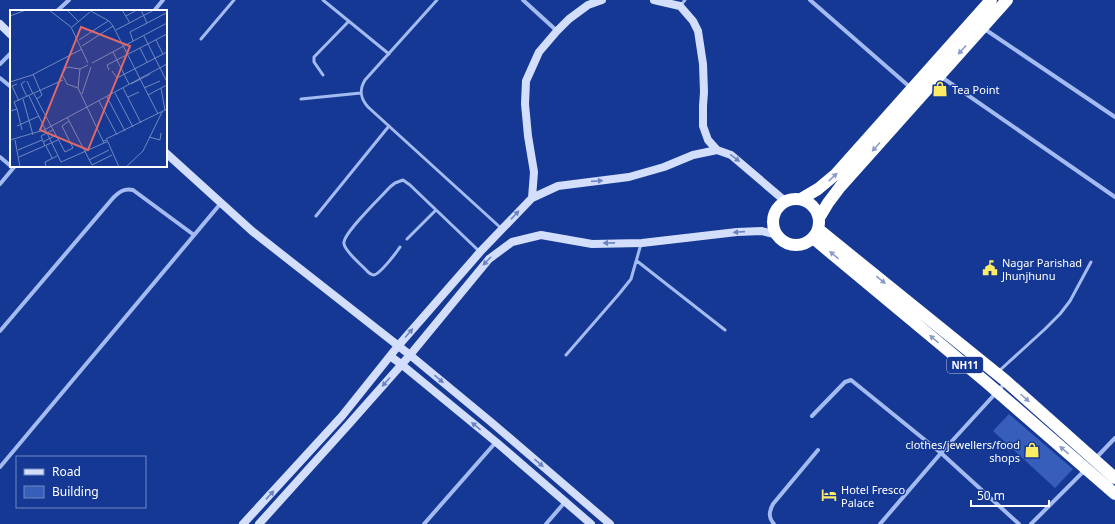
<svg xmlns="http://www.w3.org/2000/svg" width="1115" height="524" font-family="'Noto Sans',sans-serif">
<rect width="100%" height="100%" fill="#143894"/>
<path fill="#385ebb" d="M1009,414L1073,469L1055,488L993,431Z"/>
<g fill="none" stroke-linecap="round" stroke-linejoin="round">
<path stroke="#a4bbf2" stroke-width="3" d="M323,0L389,54
M437,0L365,80C359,90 360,98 368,107L502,229
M680,6L685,0
M201,39L234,0
M323,75L314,62V57L349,21
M301,99L361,93
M316,216L389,126
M407,239L436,210
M400,247C396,253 380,274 374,275C371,275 371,274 368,272C362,265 346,253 344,244C341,235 382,196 390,187L395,183L403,180L410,185L479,251
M637,261L725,330
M566,355L619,294L631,279L641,244
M999,371L1045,329L1060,314L1070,301L1091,262"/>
<path stroke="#a4bbf2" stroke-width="4" d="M523,0L557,31
M810,0L911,88
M57,11L69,0
M154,11L163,0
M983,28L1115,117
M0,64L11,53
M940,76L1115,197
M0,78L11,87
M0,157L13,168
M0,184L15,166
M0,331L113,198C119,192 124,188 133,190L194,235
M812,416L845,382L851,380L941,453L1019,524
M1095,459L1115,438
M0,467L221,203
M424,524L496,442
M546,524L565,502
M774,524C768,517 769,512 773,504L818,450
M880,524L941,453L1006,382
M1031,524L1085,470"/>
<path stroke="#d3defc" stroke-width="8" d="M654,0L680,6L693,21L698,31L703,64L704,92L703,106V126L708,140L717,150
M0,24L11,35
M166,153L252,231L410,355L491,422L610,524
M532,198L534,172L528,136L525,104L526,81L539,52L557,31L569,19L588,5L602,0
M390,356L401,364L496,442L591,524
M243,524L342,416L398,346L480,252L532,198L558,186L629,177L664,167L693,155L717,150L731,155L785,201
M259,524L349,424L410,355L489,259L512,242L541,235L592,244L642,243L737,232L762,231L777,235"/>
<path stroke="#fff" stroke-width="12" d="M773 222a23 23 0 1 1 46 0a23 23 0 1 1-46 0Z
M801,199L818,189L836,174L991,0
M819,218L828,203L840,187L1007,0
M818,229L1006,381L1115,478
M813,238L986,382L1115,494"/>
</g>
<defs><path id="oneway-solid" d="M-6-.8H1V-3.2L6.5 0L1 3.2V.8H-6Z"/></defs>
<g fill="#8a9cca">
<use href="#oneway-solid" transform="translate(962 50) rotate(132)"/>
<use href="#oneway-solid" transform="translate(876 147) rotate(132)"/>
<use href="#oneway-solid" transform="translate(833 177) rotate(-43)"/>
<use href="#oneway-solid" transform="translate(834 255) rotate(-140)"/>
<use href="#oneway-solid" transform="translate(881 280) rotate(39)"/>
<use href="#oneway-solid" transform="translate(934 339) rotate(-140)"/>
<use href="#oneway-solid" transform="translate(1025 398) rotate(42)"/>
<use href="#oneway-solid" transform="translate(1064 450) rotate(-139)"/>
</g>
<g fill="#6a83c3">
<use href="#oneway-solid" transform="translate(735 158) rotate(37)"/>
<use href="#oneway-solid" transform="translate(597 181) rotate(-4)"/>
<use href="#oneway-solid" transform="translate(515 215) rotate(-47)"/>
<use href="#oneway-solid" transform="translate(739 232) rotate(176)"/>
<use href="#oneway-solid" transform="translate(609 243) rotate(179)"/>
<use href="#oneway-solid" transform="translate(487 261) rotate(134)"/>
<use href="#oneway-solid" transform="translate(409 333) rotate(-49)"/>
<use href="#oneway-solid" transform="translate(439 379) rotate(40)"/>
<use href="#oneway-solid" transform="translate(386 382) rotate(131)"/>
<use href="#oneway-solid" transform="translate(476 426) rotate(-141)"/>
<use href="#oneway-solid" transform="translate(539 463) rotate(41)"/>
<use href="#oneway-solid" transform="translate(270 495) rotate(-47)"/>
</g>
<defs>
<g id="shop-bare" transform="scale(1.2)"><path d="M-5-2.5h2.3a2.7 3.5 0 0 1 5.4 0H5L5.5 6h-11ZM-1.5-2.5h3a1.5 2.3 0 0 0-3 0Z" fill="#ffeb64" stroke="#143894" stroke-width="2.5" paint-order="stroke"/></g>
<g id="civic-bare" transform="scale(1.2)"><path d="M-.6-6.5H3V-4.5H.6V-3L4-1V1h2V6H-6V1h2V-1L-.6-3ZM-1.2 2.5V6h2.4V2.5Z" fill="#ffeb64" stroke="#143894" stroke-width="2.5" paint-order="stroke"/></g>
<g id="hotel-bare" transform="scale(1.2)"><path d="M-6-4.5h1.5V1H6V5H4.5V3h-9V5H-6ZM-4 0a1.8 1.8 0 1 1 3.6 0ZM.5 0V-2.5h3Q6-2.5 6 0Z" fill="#ffeb64" stroke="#143894" stroke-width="2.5" paint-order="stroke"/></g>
</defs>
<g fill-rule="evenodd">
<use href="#shop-bare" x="940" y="89"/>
<use href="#civic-bare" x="990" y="268"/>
<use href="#shop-bare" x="1032" y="450"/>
<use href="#hotel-bare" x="829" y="495"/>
</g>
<g text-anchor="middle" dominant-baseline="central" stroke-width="3" stroke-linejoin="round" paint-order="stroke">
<rect fill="#143894" stroke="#b8c3df" stroke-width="1" x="947" y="357" width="36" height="16" rx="3"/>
<g font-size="10" font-weight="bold" fill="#fff">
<text x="965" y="365">NH11</text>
</g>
<g font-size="11" fill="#fff" stroke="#143894" text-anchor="start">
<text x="952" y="89">Tea Point</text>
<text x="1002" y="262">Nagar Parishad<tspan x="1002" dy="13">Jhunjhunu</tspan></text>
<text x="1020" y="444" text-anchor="end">clothes/jewellers/food<tspan x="1020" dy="13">shops</tspan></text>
<text x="841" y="489">Hotel Fresco<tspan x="841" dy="13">Palace</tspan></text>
</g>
</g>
<g transform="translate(10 10)">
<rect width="157" height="157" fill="#143894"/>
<path fill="none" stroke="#7288bf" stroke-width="1" d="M39,0L61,17L78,53M57,0L69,12M79,0L99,11L103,16L148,104M112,0L120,13M131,0L137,13M0,6L16,0M116,6L127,0M62,17L80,2M106,20L144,0M134,26L157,72M69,30L98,11M146,30L153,44M123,31L120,22L156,3M72,36L103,16M130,38L137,52M103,42L119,74M82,53L157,13M78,55L70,59L68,78L93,131M99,60L97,55L157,24M102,61L107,68L157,42M23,64L32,85L27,89M15,71L11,74L17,87M17,71L23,84M0,72L22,65L72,39M7,74L2,76L9,91M121,74L140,64M68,78L57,74L52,64L57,57L70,59M113,78L131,113M134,78L150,71M105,83L123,117M24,84L55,142L63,138L52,116L59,111M72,84L81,57M138,85L151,78M19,86L51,152L94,133M97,87L115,121M118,87L129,82M13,89L23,125M89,91L107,125M7,99L12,120M155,100L151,78L157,75M0,101L7,99L4,92L53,70M57,107L82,155L102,145M7,116L29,106M139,127L150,130L151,123M96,129L157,99M0,130L34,120L157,54M5,130L10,157M33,132L46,125M97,132L94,133L93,131L97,130L109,157M35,136L31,126L43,120M36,136L42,148M8,140L32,130M9,147L48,130M79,150L99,140M36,157L35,152L47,146M116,157L133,141L152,102"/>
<path fill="#e26868" fill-opacity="0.15" stroke="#e26868" stroke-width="2" d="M71,17L120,36L78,140L30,120Z"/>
<rect width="157" height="157" fill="none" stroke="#fff" stroke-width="2"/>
</g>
<rect x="16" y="456" width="130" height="52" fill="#143894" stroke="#7288bf"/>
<rect x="24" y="469" width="20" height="6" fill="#d3defc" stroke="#7288bf"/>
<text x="52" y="476" font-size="12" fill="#ffffff">Road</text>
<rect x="24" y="486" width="20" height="12" fill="#385ebb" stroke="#7288bf"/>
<text x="52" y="496" font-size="12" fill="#ffffff">Building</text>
<path d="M971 500v6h78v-6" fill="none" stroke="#ffffff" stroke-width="2"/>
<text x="977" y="500" font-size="12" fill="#ffffff" stroke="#143894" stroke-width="3" paint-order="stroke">50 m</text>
</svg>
